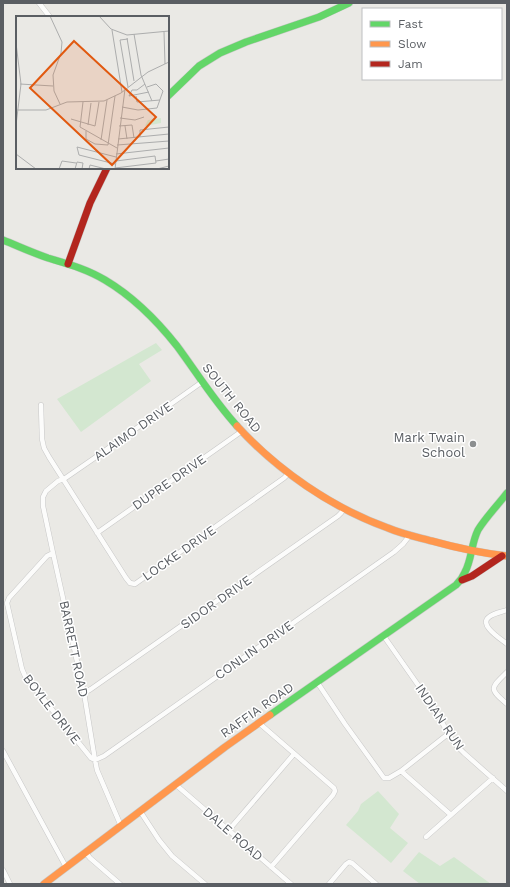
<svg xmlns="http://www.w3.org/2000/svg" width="510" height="887" font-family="'Work Sans',sans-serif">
<rect width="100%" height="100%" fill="#eae9e5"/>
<path fill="#d3e7d0" d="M156,343L162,350L139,364L151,381L81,432L57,399Z
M378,791L399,814L390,828L408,843L391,863L346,825L358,811L361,804Z
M419,852L440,866L454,857L491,884H420L403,871Z"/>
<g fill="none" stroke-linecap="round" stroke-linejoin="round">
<g stroke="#c7c7c7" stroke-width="5.5">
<path id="street" d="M39,3L50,17
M41,405L42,439L44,448L49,457L126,578L130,583L135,584L284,478L289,473
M97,533L242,431
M53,553L47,556L9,598L7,603L22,669L25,676L91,758L95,760L104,756L394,552L403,544L410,535
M507,610C502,612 494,613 489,617C478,625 501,639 507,644
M383,635L437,712L448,734L455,744L464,753L507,791
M507,672C491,688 488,688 507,704
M317,682L345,724L384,778H389L401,771L448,734
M84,693L91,689L338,516L341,513L344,508
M259,723L334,788L335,791L333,795L271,867
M3,751L66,867
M401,771L451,815
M175,784L291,884
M140,811L159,840L172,856L205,884
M121,826L97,770L95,760L84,693L53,553L43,506V497L46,491L58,481L64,479L93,459L202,382
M228,831L294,754
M426,837L493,778
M86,853L90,858L120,884
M3,870L10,884
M329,884L346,864L349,862L352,863L376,884"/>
</g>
<g stroke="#c6c6c5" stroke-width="8">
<path id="fast" d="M168,96L199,66L220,53L246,42L319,17L349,3
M3,240C18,246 33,253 48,258C68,264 87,269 105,280C132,296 158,322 177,346C197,373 214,401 237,426
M270,715L456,585C460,581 463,577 465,572C472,559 471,544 478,530C486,517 498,505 507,493"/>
</g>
<g stroke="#c6c6c5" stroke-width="8">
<path id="slow" d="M237,426C277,470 332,508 388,528C402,534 417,537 432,541C457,548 481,553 507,556
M44,884L225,747L270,715"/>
</g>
<g stroke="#c6c6c5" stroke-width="8">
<path id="jam" d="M68,264L90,203L107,168
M462,580L472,576L502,556"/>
</g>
<use href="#street" stroke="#fcfcfb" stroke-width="4.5"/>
<use href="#fast" stroke="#63d668" stroke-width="7"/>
<use href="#slow" stroke="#ff974d" stroke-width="7"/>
<use href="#jam" stroke="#b3261e" stroke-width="7"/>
</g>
<circle fill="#8c8f90" stroke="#fff" stroke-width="1.5" cx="473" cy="444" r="4"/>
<g text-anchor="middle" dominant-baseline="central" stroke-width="3" stroke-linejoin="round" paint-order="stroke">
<g font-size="13" fill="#5a5e63" stroke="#fff">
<text transform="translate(232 398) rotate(51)">SOUTH ROAD</text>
<text transform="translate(133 431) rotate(-35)">ALAIMO DRIVE</text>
<text transform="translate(169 482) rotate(-35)">DUPRE DRIVE</text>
<text transform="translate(179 553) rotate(-35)">LOCKE DRIVE</text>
<text transform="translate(216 602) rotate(-35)">SIDOR DRIVE</text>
<text transform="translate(74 649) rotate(78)">BARRETT ROAD</text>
<text transform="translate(254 650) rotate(-35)">CONLIN DRIVE</text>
<text transform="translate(52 709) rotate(52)">BOYLE DRIVE</text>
<text transform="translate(257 710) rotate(-35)">RAFFIA ROAD</text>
<text transform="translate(440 717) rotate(56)">INDIAN RUN</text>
<text transform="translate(233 834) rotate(41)">DALE ROAD</text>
</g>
<g font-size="13" fill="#5a5e63" stroke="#fff" text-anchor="end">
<text x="465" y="437">Mark Twain<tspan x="465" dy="15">School</tspan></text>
</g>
</g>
<g transform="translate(16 16)">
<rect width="153" height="153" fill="#eae9e5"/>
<path d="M145,102V107L129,110L132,104Z" fill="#d3e7d0"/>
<path fill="none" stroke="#acadad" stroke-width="1" d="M34,0L46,26L45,37L37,59L38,75L44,88M83,0L95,13L111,19L153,15M96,14L106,76M148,16L149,48M118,18L125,59L136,85M111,22L118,65M112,23L104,24L112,71M0,27L5,68L0,109M4,68L37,70M129,68L121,74H116L113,80L133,76M120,80L121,86L144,84M67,86L64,111L101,132M106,91L122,94L141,92L147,75L140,68L131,71M0,94H30L51,86L88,85L105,77L132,56L153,46M104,102L119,104L128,101M55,103L79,110L83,86M72,109L75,87M103,110L116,109L118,122M109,110L111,123M70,115V123L79,128L92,129L99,80M124,121V114L153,111M102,123L153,118M85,124L91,84M101,129L153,125M0,138L20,153M100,138L153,132M140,145L153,143M99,148L63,139L61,131L100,141M99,152L140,147L139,140L100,145M43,153L46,145L60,147M59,153L61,146L67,147L66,153M73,153L74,149L90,153M99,153L109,73M141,153L153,150"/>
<path fill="#e15910" fill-opacity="0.15" stroke="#e15910" stroke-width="2" d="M58,25L140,101L96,149L14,72Z"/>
<rect width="153" height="153" fill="none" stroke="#5a5e63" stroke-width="2"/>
</g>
<rect width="510" height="887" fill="none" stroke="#5a5e63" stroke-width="8"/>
<rect x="362" y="8" width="140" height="72" fill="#ffffff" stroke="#bdbfc1"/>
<rect x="370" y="21" width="20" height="6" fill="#63d668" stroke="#bdbfc1"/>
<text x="398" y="28" font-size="12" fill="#5a5e63">Fast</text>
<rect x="370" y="41" width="20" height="6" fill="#ff974d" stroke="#bdbfc1"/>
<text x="398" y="48" font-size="12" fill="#5a5e63">Slow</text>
<rect x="370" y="61" width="20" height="6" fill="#b3261e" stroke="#bdbfc1"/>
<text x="398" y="68" font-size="12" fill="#5a5e63">Jam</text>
</svg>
